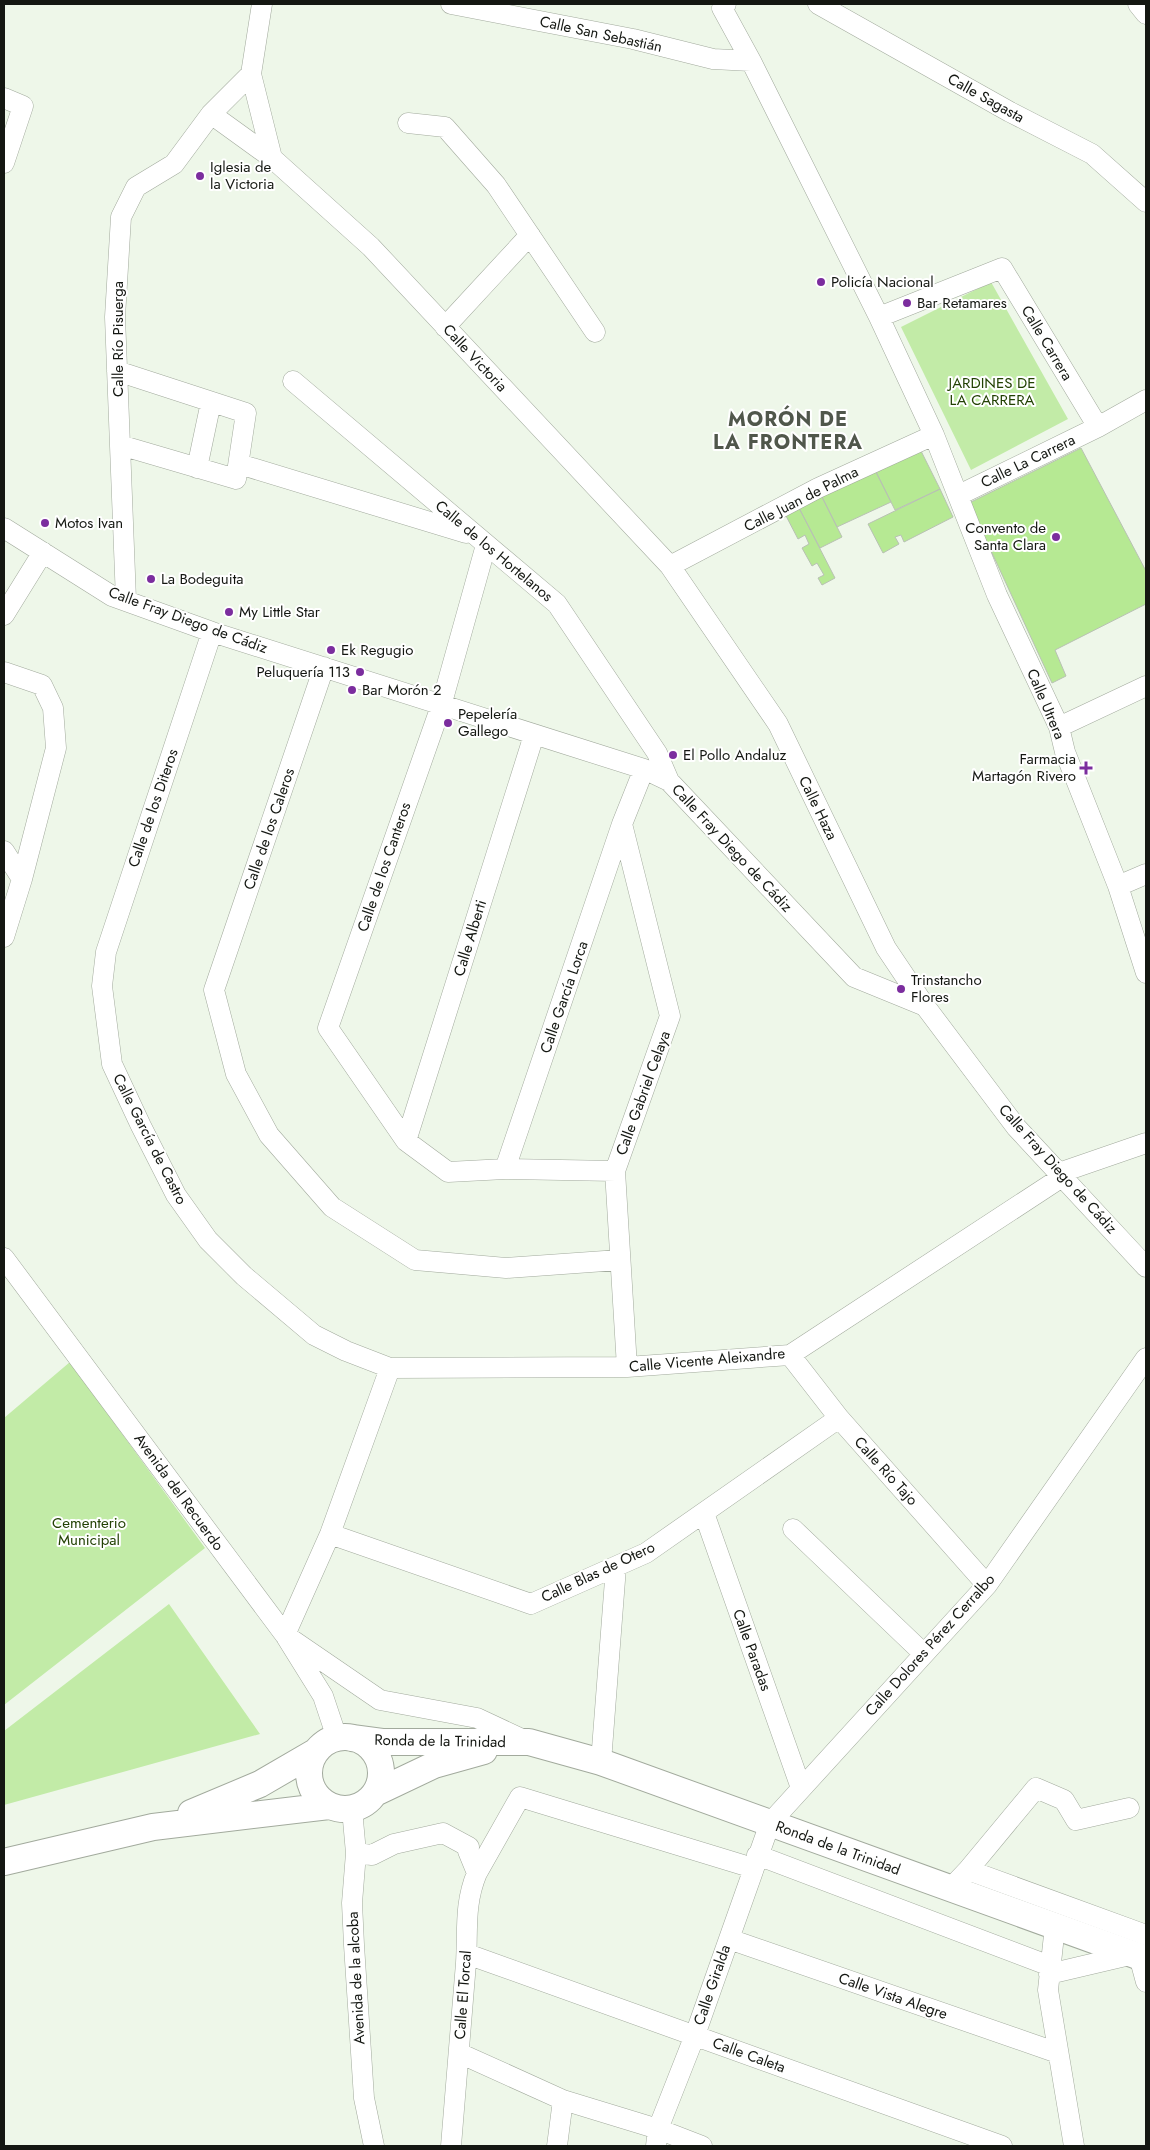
<svg xmlns="http://www.w3.org/2000/svg" width="1150" height="2150" font-family="Jost,sans-serif">
<rect width="100%" height="100%" fill="#eef7e9"/>
<path fill="#c2eba7" d="M991,282L1068,419L971,470L901,327Z
M70,1362L205,1548L4,1705V1418Z
M169,1604L260,1734L4,1805V1731Z"/>
<path fill="#b6e993" stroke="#b8c1b3" d="M1081,448L1146,571V604L1055,650L1066,676L1052,683L969,503Z
M920,449L940,489L895,510L875,470Z
M875,470L891,502L837,527L821,495Z
M940,489L953,517L904,542L901,535L895,537L899,544L883,553L868,524Z
M821,495L842,537L820,548L798,506Z
M798,506L835,578L822,585L818,578L824,575L817,563L812,566L802,548L809,544L805,535L798,539L784,512Z"/>
<g fill="none" stroke-linecap="round" stroke-linejoin="round">
<g stroke="#a2aa9d" stroke-width="21">
<path id="minor" d="M451,4L633,39L713,59L751,61
M726,4L722,8L751,61L879,317L934,435L997,595L1059,727L1065,752L1118,886L1146,973
M818,4L1010,112L1092,154L1146,202
M1138,4L1146,14
M251,74L272,158
M4,98L23,106L4,163
M211,114L272,158L371,247L670,566L778,724L886,948L925,1006
M408,123L445,127L496,185L595,332
M879,317L1002,268L1098,427
M445,327L530,235
M117,371L246,413L236,479L120,445
M293,381L557,604L657,753L669,781
M239,464L466,533
M197,468L211,402
M959,495L1098,427L1146,400
M4,528L112,596L212,632L644,769L669,781L854,977L925,1006L1016,1127L1146,1267
M486,545L441,706L328,1028L406,1141L448,1172L505,1169L615,1171
M670,566L818,488L934,435
M126,600L115,317L121,217L136,187L174,164L211,114L251,74L262,4
M4,615L43,552
M212,632L106,952L102,986L112,1064L141,1126L176,1195L208,1240L244,1276L314,1335L346,1351L390,1368L627,1367L790,1355L1062,1177
M324,667L214,990L236,1074L269,1135L332,1207L415,1260L506,1268L619,1260
M4,672L42,685L53,708L56,748L22,879L4,937
M1059,727L1146,686
M622,824L670,1016L615,1171L627,1367
M4,851L22,879
M1118,886L1146,874
M406,1141L534,735
M505,1169L622,824L644,769
M1059,1173L1146,1143
M4,1258L285,1635L323,1696L337,1738
M790,1355L839,1418L987,1585
M390,1368L330,1534L285,1635L380,1700L477,1718L524,1740
M704,1513L801,1788
M793,1529L924,1654
M330,1534L531,1604L646,1553L839,1418
M601,1762L616,1567
M352,1809L356,1853L352,1903L354,1945L364,2098L374,2146
M356,1853L372,1855L394,1844L443,1833L469,1847L468,1851L477,1873C464,1904 468,1930 466,1963C461,2024 456,2085 451,2146
M757,1855L1050,1966
M968,1870L1036,1788L1064,1800L1076,1820L1129,1808
M477,1873L520,1797L753,1868
M950,1889L968,1870L1146,1935
M1055,1926L1048,1990L1074,2146
M729,1939L1058,2053
M467,1954L1002,2146
M1139,1956L1146,1982
M1049,1974L1134,1954
M459,2053L563,2100L658,2129L702,2146
M557,2146L563,2100
M656,2146L658,2129L695,2035L770,1823L987,1585L1146,1358"/>
</g>
<g stroke="#a2aa9d" stroke-width="28">
<path id="major" d="M309 1773a36 36 0 1 1 72 0a36 36 0 1 1-72 0Z
M352,1738L382,1742H529L601,1762L1146,1959
M375,1793L434,1765L484,1751
M191,1813L260,1784L315,1752
M4,1862L153,1827L329,1806"/>
</g>
<use href="#minor" stroke="#fff" stroke-width="20"/>
<use href="#major" stroke="#fff" stroke-width="26"/>
</g>
<g fill="#7b2d9e" stroke="#fff" stroke-width="2">
<circle cx="200" cy="176" r="5"/>
<circle cx="821" cy="282" r="5"/>
<circle cx="907" cy="303" r="5"/>
<circle cx="45" cy="523" r="5"/>
<circle cx="1056" cy="537" r="5"/>
<circle cx="151" cy="579" r="5"/>
<circle cx="229" cy="612" r="5"/>
<circle cx="331" cy="650" r="5"/>
<circle cx="360" cy="672" r="5"/>
<circle cx="352" cy="690" r="5"/>
<circle cx="448" cy="723" r="5"/>
<circle cx="673" cy="755" r="5"/>
<path d="M1083.5 760.5h5v5h5v5h-5v5h-5v-5h-5v-5h5z"/>
<circle cx="901" cy="989" r="5"/>
</g>
<g text-anchor="middle" dominant-baseline="central" stroke-width="4" stroke-linejoin="round" paint-order="stroke">
<g font-size="15" fill="#141712" stroke="#fff">
<text transform="translate(601 34) rotate(12)">Calle San Sebastián</text>
<text transform="translate(986 98) rotate(29)">Calle Sagasta</text>
<text transform="translate(118 339) rotate(-90)">Calle Río Pisuerga</text>
<text transform="translate(1047 343) rotate(59)">Calle Carrera</text>
<text transform="translate(475 358) rotate(47)">Calle Victoria</text>
<text transform="translate(1028 461) rotate(-26)">Calle La Carrera</text>
<text transform="translate(801 499) rotate(-27)">Calle Juan de Palma</text>
<text transform="translate(494 551) rotate(40)">Calle de los Hortelanos</text>
<text transform="translate(188 620) rotate(20)">Calle Fray Diego de Cádiz</text>
<text transform="translate(1046 704) rotate(67)">Calle Utrera</text>
<text transform="translate(153 808) rotate(-71)">Calle de los Diteros</text>
<text transform="translate(818 808) rotate(64)">Calle Haza</text>
<text transform="translate(269 829) rotate(-71)">Calle de los Caleros</text>
<text transform="translate(732 848) rotate(47)">Calle Fray Diego de Cádiz</text>
<text transform="translate(384 867) rotate(-71)">Calle de los Canteros</text>
<text transform="translate(470 938) rotate(-73)">Calle Alberti</text>
<text transform="translate(564 997) rotate(-71)">Calle García Lorca</text>
<text transform="translate(643 1093) rotate(-70)">Calle Gabriel Celaya</text>
<text transform="translate(150 1139) rotate(63)">Calle García de Castro</text>
<text transform="translate(1058 1169) rotate(48)">Calle Fray Diego de Cádiz</text>
<text transform="translate(707 1360) rotate(-5)">Calle Vicente Aleixandre</text>
<text transform="translate(886 1471) rotate(48)">Calle Río Tajo</text>
<text transform="translate(179 1492) rotate(54)">Avenida del Recuerdo</text>
<text transform="translate(598 1572) rotate(-25)">Calle Blas de Otero</text>
<text transform="translate(930 1645) rotate(-48)">Calle Dolores Pérez Cerralbo</text>
<text transform="translate(752 1650) rotate(70)">Calle Paradas</text>
<text transform="translate(440 1741) rotate(1)">Ronda de la Trinidad</text>
<text transform="translate(838 1848) rotate(20)">Ronda de la Trinidad</text>
<text transform="translate(356 1978) rotate(-93)">Avenida de la alcoba</text>
<text transform="translate(712 1985) rotate(-71)">Calle Giralda</text>
<text transform="translate(463 1995) rotate(-86)">Calle El Torcal</text>
<text transform="translate(893 1996) rotate(19)">Calle Vista Alegre</text>
<text transform="translate(749 2055) rotate(20)">Calle Caleta</text>
</g>
<g font-size="15" fill="#141712" stroke="#fff" text-anchor="start">
<text x="210" y="167">Iglesia de<tspan x="210" dy="17">la Victoria</tspan></text>
<text x="831" y="282">Policía Nacional</text>
<text x="917" y="303">Bar Retamares</text>
<text x="55" y="523">Motos Ivan</text>
<text x="1046" y="528" text-anchor="end">Convento de<tspan x="1046" dy="17">Santa Clara</tspan></text>
<text x="161" y="579">La Bodeguita</text>
<text x="239" y="612">My Little Star</text>
<text x="341" y="650">Ek Regugio</text>
<text x="350" y="672" text-anchor="end">Peluquería 113</text>
<text x="362" y="690">Bar Morón 2</text>
<text x="458" y="714">Pepelería<tspan x="458" dy="17">Gallego</tspan></text>
<text x="683" y="755">El Pollo Andaluz</text>
<text x="1076" y="759" text-anchor="end">Farmacia<tspan x="1076" dy="17">Martagón Rivero</tspan></text>
<text x="911" y="980">Trinstancho<tspan x="911" dy="17">Flores</tspan></text>
</g>
<g font-size="15" fill="#224103" stroke="#fff">
<text x="992" y="383">JARDINES DE<tspan x="992" dy="17">LA CARRERA</tspan></text>
<text x="89" y="1523">Cementerio<tspan x="89" dy="17">Municipal</tspan></text>
</g>
<g font-size="20" font-weight="bold" letter-spacing="1" fill="#50574b" stroke="#fff">
<text x="788" y="419">MORÓN DE<tspan x="788" dy="23">LA FRONTERA</tspan></text>
</g>
</g>
<rect width="1150" height="2150" fill="none" stroke="#141712" stroke-width="10"/>
</svg>
